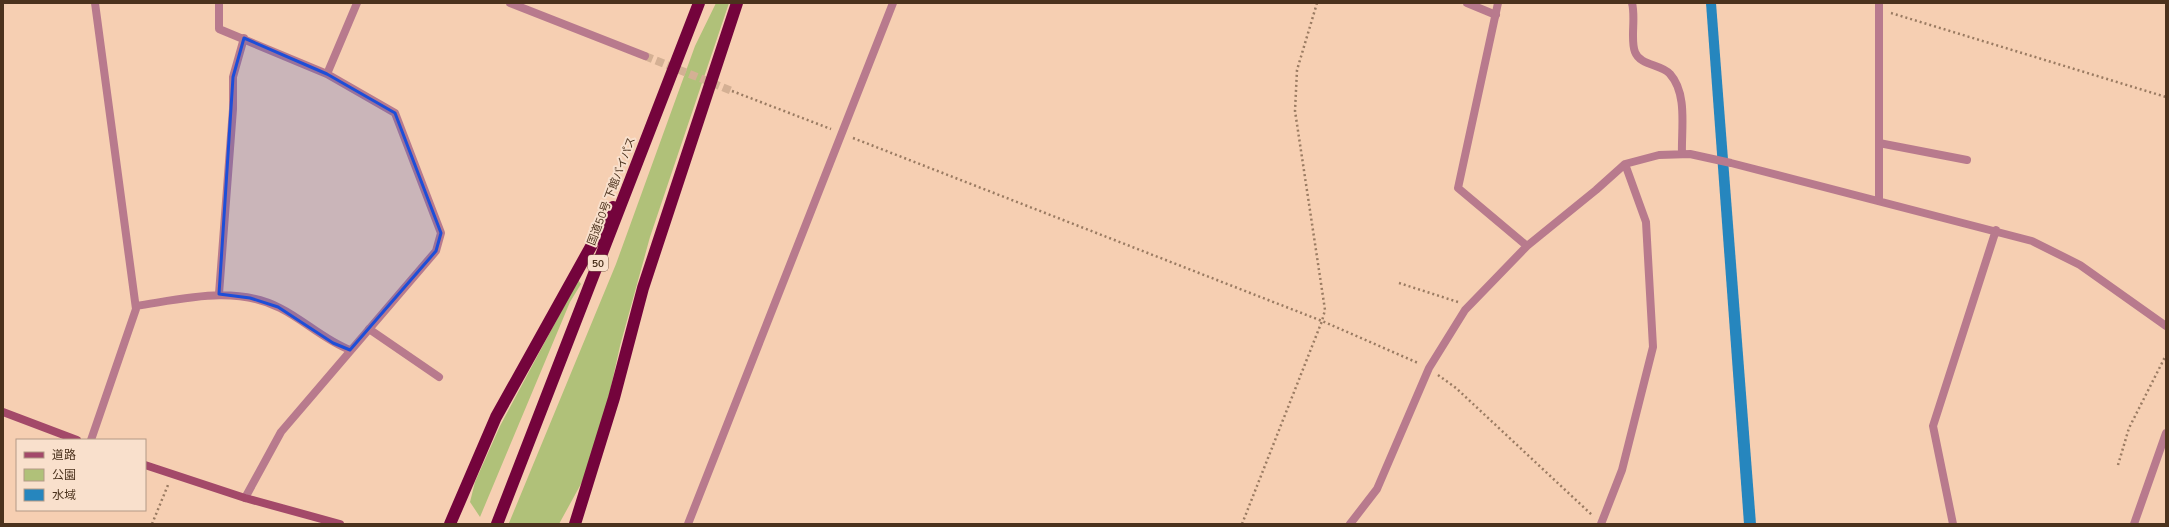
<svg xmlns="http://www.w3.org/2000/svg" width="2169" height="527" font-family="Mulish,'Noto Sans JP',sans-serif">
<rect width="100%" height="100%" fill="#f6cfb2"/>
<path fill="#b0c179" d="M716,3H729L650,237L620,346L607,405L587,473L559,524L509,523L616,264L695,46Z
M578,280L581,284L570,302L480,517L470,502L475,482L500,426Z"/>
<path fill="#2686be" d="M1706,3H1716L1756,524H1744Z"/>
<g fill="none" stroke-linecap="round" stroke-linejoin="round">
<path stroke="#d4b094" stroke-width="8" stroke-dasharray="8 4" stroke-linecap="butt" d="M645,56L732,91"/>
<path stroke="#9a7b62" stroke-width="2.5" stroke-dasharray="2 3" stroke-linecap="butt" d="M1891,13L2166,97
M732,91L831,129
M853,138L1322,321L1418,363
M1399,283L1458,302
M1438,375L1456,388L1592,515
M2118,465L2129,428L2166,355
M152,524L168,485
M1242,524L1322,321L1325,310L1295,111L1297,70L1317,3"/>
<path stroke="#b87a8d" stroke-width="8" d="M1467,3L1496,15
M1879,143L1967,160
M369,329L439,377"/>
<path stroke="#b87a8d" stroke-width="8" d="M219,3V29L327,74
M510,3L645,56
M1498,3L1458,188L1527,246
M1632,3C1636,18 1630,40 1635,52C1640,66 1662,64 1670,74C1688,94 1681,130 1682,154
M1879,3V201
M219,294L233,109V77L244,38
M136,306C183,299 235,285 280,308C304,320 324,340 350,350
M91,440L136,309L95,3
M245,498L281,432L436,251L441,233L395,113L327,74L357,3
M688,524L893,3
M1350,524L1377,489L1429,368L1465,310L1527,246L1596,190L1625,164L1659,155L1690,154L1731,163L2032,241L2080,265L2166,326
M1601,524L1622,470L1653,347L1646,222L1625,164
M1953,524L1933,426L1996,230
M2134,524L2166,433"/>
<path stroke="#a34969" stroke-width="8" d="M3,412L77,440
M145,465L245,498L340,524"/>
<path stroke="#74043c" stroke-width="12" d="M450,524L496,417L613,207
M497,524L699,3
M575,524L614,398L643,288L737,3"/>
</g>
<path fill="#1d4ed8" fill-opacity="0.2" stroke="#1d4ed8" stroke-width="3" stroke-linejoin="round" d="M244,38L327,74L395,113L441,233L436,251L350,350L333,343L278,307L250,298L219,294L233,77Z"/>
<g text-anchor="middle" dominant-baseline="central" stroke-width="4" stroke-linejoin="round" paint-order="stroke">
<rect fill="#f9e0cc" stroke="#7f6652" stroke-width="1" x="588" y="255" width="20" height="16" rx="3"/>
<g font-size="10" font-weight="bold" fill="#4b321d">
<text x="598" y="263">50</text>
</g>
<g font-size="11" fill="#4b321d" stroke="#f9e0cc">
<text transform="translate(611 191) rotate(-69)">国道50号 下館バイパス</text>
</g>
</g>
<rect width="2169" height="527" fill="none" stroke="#4b321d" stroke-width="8"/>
<rect x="16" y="439" width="130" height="72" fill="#f9e0cc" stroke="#b39a86"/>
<rect x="24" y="452" width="20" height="6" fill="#a34969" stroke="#b39a86"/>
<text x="52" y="459" font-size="12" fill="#4b321d">道路</text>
<rect x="24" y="469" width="20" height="12" fill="#b0c179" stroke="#b39a86"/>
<text x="52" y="479" font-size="12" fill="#4b321d">公園</text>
<rect x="24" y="489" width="20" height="12" fill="#2686be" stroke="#b39a86"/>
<text x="52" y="499" font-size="12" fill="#4b321d">水域</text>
</svg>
